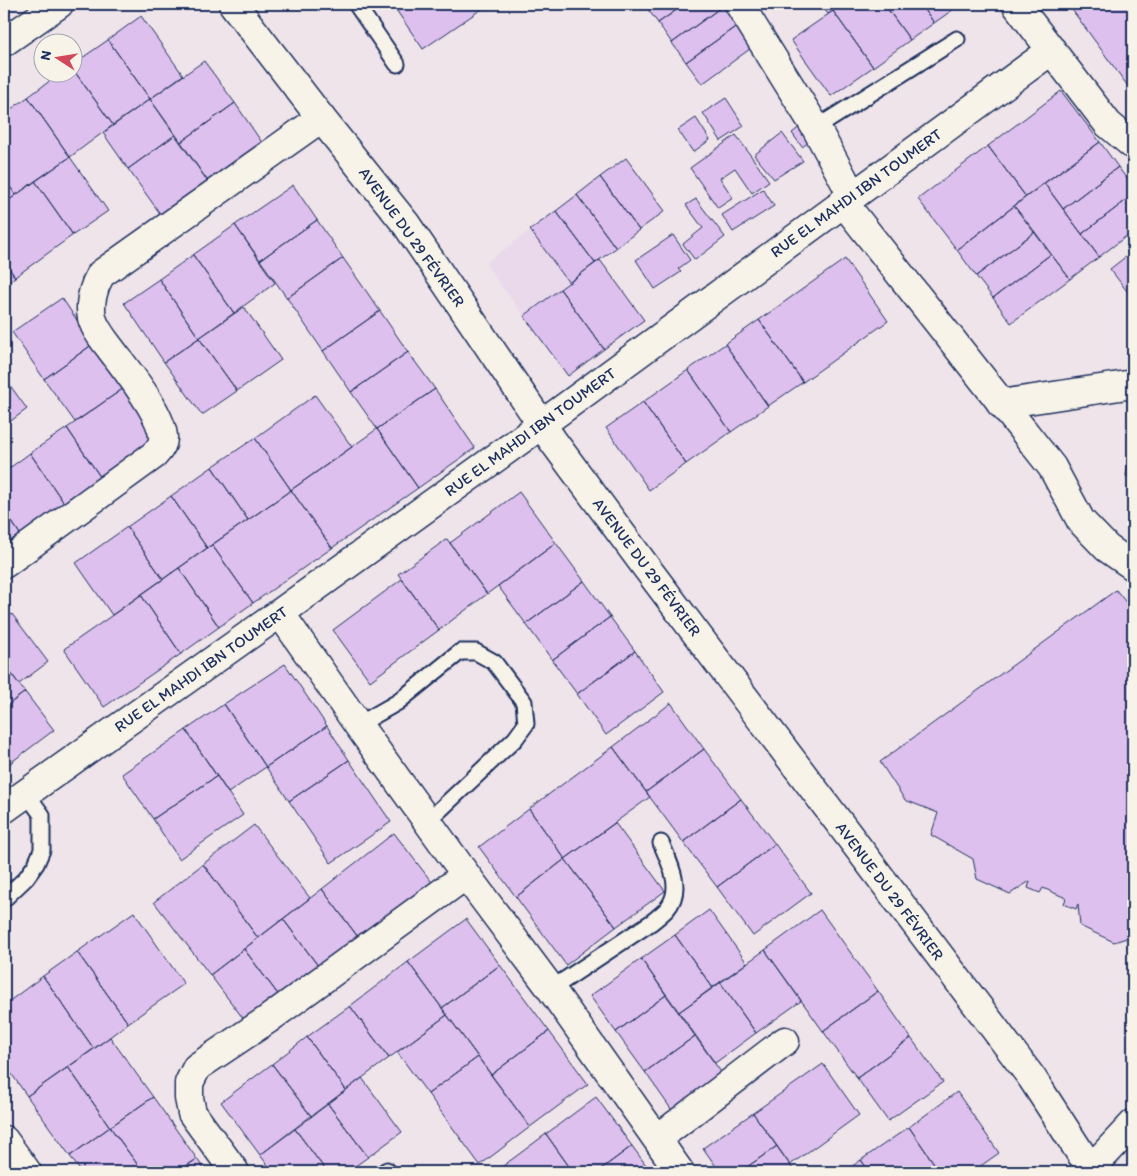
<svg xmlns="http://www.w3.org/2000/svg" width="1137" height="1176" font-family="Itim,sans-serif">
<rect width="100%" height="100%" fill="#efe4ea"/>
<filter id="ink" filterUnits="userSpaceOnUse"><feTurbulence type="fractalNoise" baseFrequency=".02" numOctaves="2"/><feDisplacementMap in="SourceGraphic" scale="10" xChannelSelector="R" yChannelSelector="G"/><feConvolveMatrix kernelMatrix="1 2 1 2 8 2 1 2 1" color-interpolation-filters="sRGB"/></filter>
<g filter="url(#ink)">
<path fill="#ead9eb" d="M530,230L569,283L524,316L485,264Z"/>
<path fill="#ddc0ed" stroke="#1b2f5e" d="M392,4H489L423,49Z
M644,4H685L658,23Z
M685,4L724,5L672,43L658,23Z
M820,4H843L828,14Z
M843,4H884L910,40L873,67L833,11Z
M884,4H921L934,23L910,40Z
M921,4H961L934,23Z
M1075,4H1133V93L1070,7Z
M724,5L738,25L686,62L672,43Z
M833,11L873,67L831,96L791,40Z
M141,16L183,75L150,99L108,40Z
M738,25L754,46L702,84L686,62Z
M108,40L150,99L113,125L72,68V65Z
M204,61L235,103L181,142L150,99Z
M72,68L113,125L70,157L28,97L62,72H72Z
M1061,91L1100,142L1026,197L988,146Z
M28,97L70,157L16,195L4,179V114Z
M726,98L744,126L721,141L703,113Z
M150,99L175,135L128,169L103,133Z
M235,103L265,147L211,186L181,142Z
M696,118L710,140L693,152L678,130Z
M805,123L815,138L802,147L792,133Z
M782,133L803,161L774,179L754,155Z
M175,135L211,186L164,219L128,169Z
M736,135L769,181L752,193L735,168L720,178L733,198L718,208L690,168Z
M1100,142L1118,167L1063,209L1044,183Z
M988,146L1026,197L957,250L918,199Z
M70,157L108,211L73,235L35,181Z
M626,158L665,211L639,230L600,177Z
M1118,167L1133,187V195L1082,234L1063,209Z
M600,177L639,230L616,248L577,195Z
M4,179L16,195L4,204Z
M35,181L73,235L15,277L4,261V204Z
M1044,183L1099,257L1070,279L1014,206Z
M293,185L317,220L260,260L235,225Z
M763,189L774,206L733,232L722,215Z
M577,195L616,248L595,263L556,211Z
M1133,195V231L1099,257L1082,234Z
M696,199L725,237L695,260L683,244L703,228L686,205Z
M1014,206L1035,232L976,276L957,250Z
M556,211L595,263L569,283L530,230Z
M317,220L343,258L287,298L260,260Z
M235,225L275,283L234,313L193,255Z
M1035,232L1051,254L993,298L976,276Z
M673,235L690,260L678,269L681,272L655,289L636,260Z
M1133,251V299L1110,269Z
M1051,254L1070,279L1011,323L993,298Z
M193,255L234,313L199,338L159,279Z
M343,258L380,311L323,351L287,298Z
M845,259L888,321L803,382L759,320Z
M600,260L644,320L604,349L560,289Z
M4,261L15,277L4,286Z
M159,279L199,338L164,362L124,303Z
M560,289L604,349L568,376L524,316Z
M62,298L93,344L44,379L12,332Z
M244,307L281,360L237,391L199,338Z
M380,311L408,352L351,392L323,351Z
M759,320L803,382L768,406L725,344Z
M199,338L237,391L202,415L164,362Z
M93,344L124,388L75,422L44,379Z
M725,344L768,406L731,432L688,370Z
M408,352L435,389L377,429L351,392Z
M688,370L731,432L686,464L643,402Z
M4,377L27,409L4,426Z
M124,388L160,440L103,481L67,428Z
M435,389L475,448L418,488L377,429Z
M315,395L352,447L291,490L255,438Z
M643,402L686,464L649,490L606,428Z
M67,428L103,481L66,506L30,453Z
M377,429L418,488L332,548L291,490Z
M1133,432V478L1126,476Z
M255,438L291,490L248,520L212,467Z
M30,453L66,506L22,537L4,510V472Z
M212,467L248,520L207,548L171,496Z
M291,490L332,548L253,603L212,545Z
M519,492L556,543L487,594L450,543Z
M171,496L207,548L163,579L127,527Z
M4,510L22,537L4,550Z
M127,527L163,579L112,615L76,563Z
M447,539L487,594L439,630L398,574Z
M556,543L584,581L526,624L498,586Z
M212,545L253,603L219,627L179,568Z
M179,568L219,627L181,654L141,595Z
M402,579L439,630L370,681L333,630Z
M584,581L610,617L552,660L526,624Z
M1116,590L1133,611V936L1114,942L1080,926L1078,904L1076,909L1064,904L1066,898L1043,888L1040,893L1028,888L1030,881L1010,894L977,879L973,859L931,835L938,813L905,800L880,762Z
M141,595L181,654L104,707L64,649Z
M12,614L48,662L19,684L4,664V620Z
M610,617L635,651L577,694L552,660Z
M635,651L664,692L606,735L577,694Z
M4,664L25,692L4,708Z
M285,664L327,726L266,767L224,704Z
M25,692L54,730L5,767L4,708Z
M671,703L704,749L646,792L613,747Z
M224,704L266,767L228,793L186,730Z
M327,726L349,760L289,801L266,767Z
M186,730L217,776L153,819L122,774Z
M613,747L650,797L565,859L529,809Z
M704,749L741,799L683,842L646,792Z
M349,760L391,822L331,863L289,801Z
M217,776L243,815L179,859L153,819Z
M741,799L775,844L717,887L683,842Z
M529,809L565,859L516,897L479,847Z
M615,823L665,891L616,927L565,859Z
M254,825L310,898L258,938L203,864Z
M394,833L434,885L361,941L322,889Z
M775,844L811,893L753,936L717,887Z
M565,859L616,927L566,965L516,897Z
M203,864L258,938L210,975L154,902Z
M322,889L361,941L322,971L283,919Z
M709,910L747,963L713,988L675,935Z
M820,910L878,991L823,1031L765,950Z
M134,912L184,984L128,1023L77,952Z
M283,919L322,971L283,1001L244,949Z
M466,919L500,965L442,1008L408,962Z
M675,935L713,988L679,1012L641,959Z
M244,949L283,1001L249,1026L210,975Z
M765,950L801,1001L756,1033L720,982Z
M77,952L128,1023L94,1049L43,976Z
M641,959L666,995L616,1032L590,996Z
M408,962L447,1015L389,1058L350,1006Z
M500,965L549,1031L491,1075L442,1008Z
M43,976L94,1049L27,1096L4,1063V1005Z
M720,982L756,1033L715,1063L679,1012Z
M878,991L911,1038L857,1078L823,1031Z
M666,995L695,1036L645,1072L616,1032Z
M350,1006L389,1058L346,1090L307,1037Z
M447,1015L478,1057L428,1094L397,1052Z
M549,1031L588,1084L530,1127L491,1075Z
M695,1036L726,1079L676,1116L645,1072Z
M110,1037L153,1097L110,1127L68,1067Z
M307,1037L346,1090L311,1116L272,1064Z
M911,1038L943,1082L888,1121L857,1078Z
M478,1057L530,1127L480,1165L428,1094Z
M272,1064L311,1116L260,1155L221,1102Z
M823,1064L859,1115L790,1165L753,1113Z
M68,1067L110,1127L70,1156L27,1096Z
M362,1078L402,1132L368,1157L328,1104Z
M957,1092L999,1153L972,1172H940L909,1127Z
M153,1097L197,1159L177,1172H143L110,1127Z
M596,1097L632,1146L597,1172H573L546,1134Z
M328,1104L368,1157L347,1172H327L295,1129Z
M753,1113L777,1146L740,1172H720L703,1148Z
M110,1127L143,1172H81L70,1156Z
M909,1127L940,1172H870L861,1160Z
M295,1129L327,1172H273L260,1155Z
M546,1134L573,1172H508L503,1166Z
M632,1146L651,1172H597Z
M777,1146L795,1172H740Z
M197,1159L206,1172H177Z
M861,1160L870,1172H844Z
M503,1166L508,1172H495Z"/>
<g fill="none" stroke-linecap="round" stroke-linejoin="round">
<g stroke="#1b2f5e" stroke-width="19">
<path id="lane" d="M356,4L397,64
M816,128L957,39
M358,725L398,702L460,652H476L494,662L524,702L526,724L515,739L428,821
M4,899L26,878L36,864L42,850V815L26,793
M551,989L652,922C657,918 662,914 667,909C684,889 670,864 661,843
M384,1172L387,1170"/>
</g>
<g stroke="#1b2f5e" stroke-width="31">
<path id="street" d="M739,4L816,128L852,195
M1016,4L1108,124L1133,145
M4,42L59,4
M843,202L1052,467L1081,521L1107,548L1133,566
M1001,404L1133,384
M4,564L154,455C158,451 163,445 163,439C164,415 124,367 110,348C103,339 95,329 92,318C89,304 93,287 101,274L321,118
M280,613L358,725L466,875L551,989L680,1172
M4,809L280,613L519,441L1052,50
M657,1139L785,1041
M4,1140L27,1172
M235,1172L192,1113L189,1098V1083L197,1067L267,1020L466,875"/>
</g>
<g stroke="#1b2f5e" stroke-width="31">
<path id="secondary" d="M233,4L321,118L406,224L553,441L646,567L1032,1078L1081,1154L1098,1172
M1088,1172L1133,1124"/>
</g>
<use href="#lane" stroke="#f7f3e8" stroke-width="15"/>
<use href="#street" stroke="#f7f3e8" stroke-width="28"/>
<use href="#secondary" stroke="#f7f3e8" stroke-width="28"/>
</g>
</g>
<g text-anchor="middle" dominant-baseline="central" stroke-width="4" stroke-linejoin="round" paint-order="stroke">
<g font-size="16" fill="#1b2f5e" stroke="#f7f3e8">
<text transform="translate(856 193) rotate(-36)">RUE EL MAHDI IBN TOUMERT</text>
<text transform="translate(412 237) rotate(54)">AVENUE DU 29 FÉVRIER</text>
<text transform="translate(530 432) rotate(-36)">RUE EL MAHDI IBN TOUMERT</text>
<text transform="translate(647 567) rotate(53)">AVENUE DU 29 FÉVRIER</text>
<text transform="translate(201 669) rotate(-35)">RUE EL MAHDI IBN TOUMERT</text>
<text transform="translate(890 891) rotate(53)">AVENUE DU 29 FÉVRIER</text>
</g>
</g>
<rect width="1137" height="1176" fill="none" stroke="#f7f3e8" stroke-width="20"/>
<rect x="10" y="10" width="1117" height="1156" fill="none" stroke="#1b2f5e" stroke-width="2" filter="url(#ink)"/>
<g transform="translate(58 58) rotate(282)"><circle r="24" fill="#f7f3e8" stroke="#9fa5b1"/>
<path d="M0-4L9 19L0 12L-9 19Z" fill="#d1495b"/>
<text y="-8" font-size="14" font-weight="bold" text-anchor="middle" fill="#1b2f5e">N</text>
</g>
</svg>
